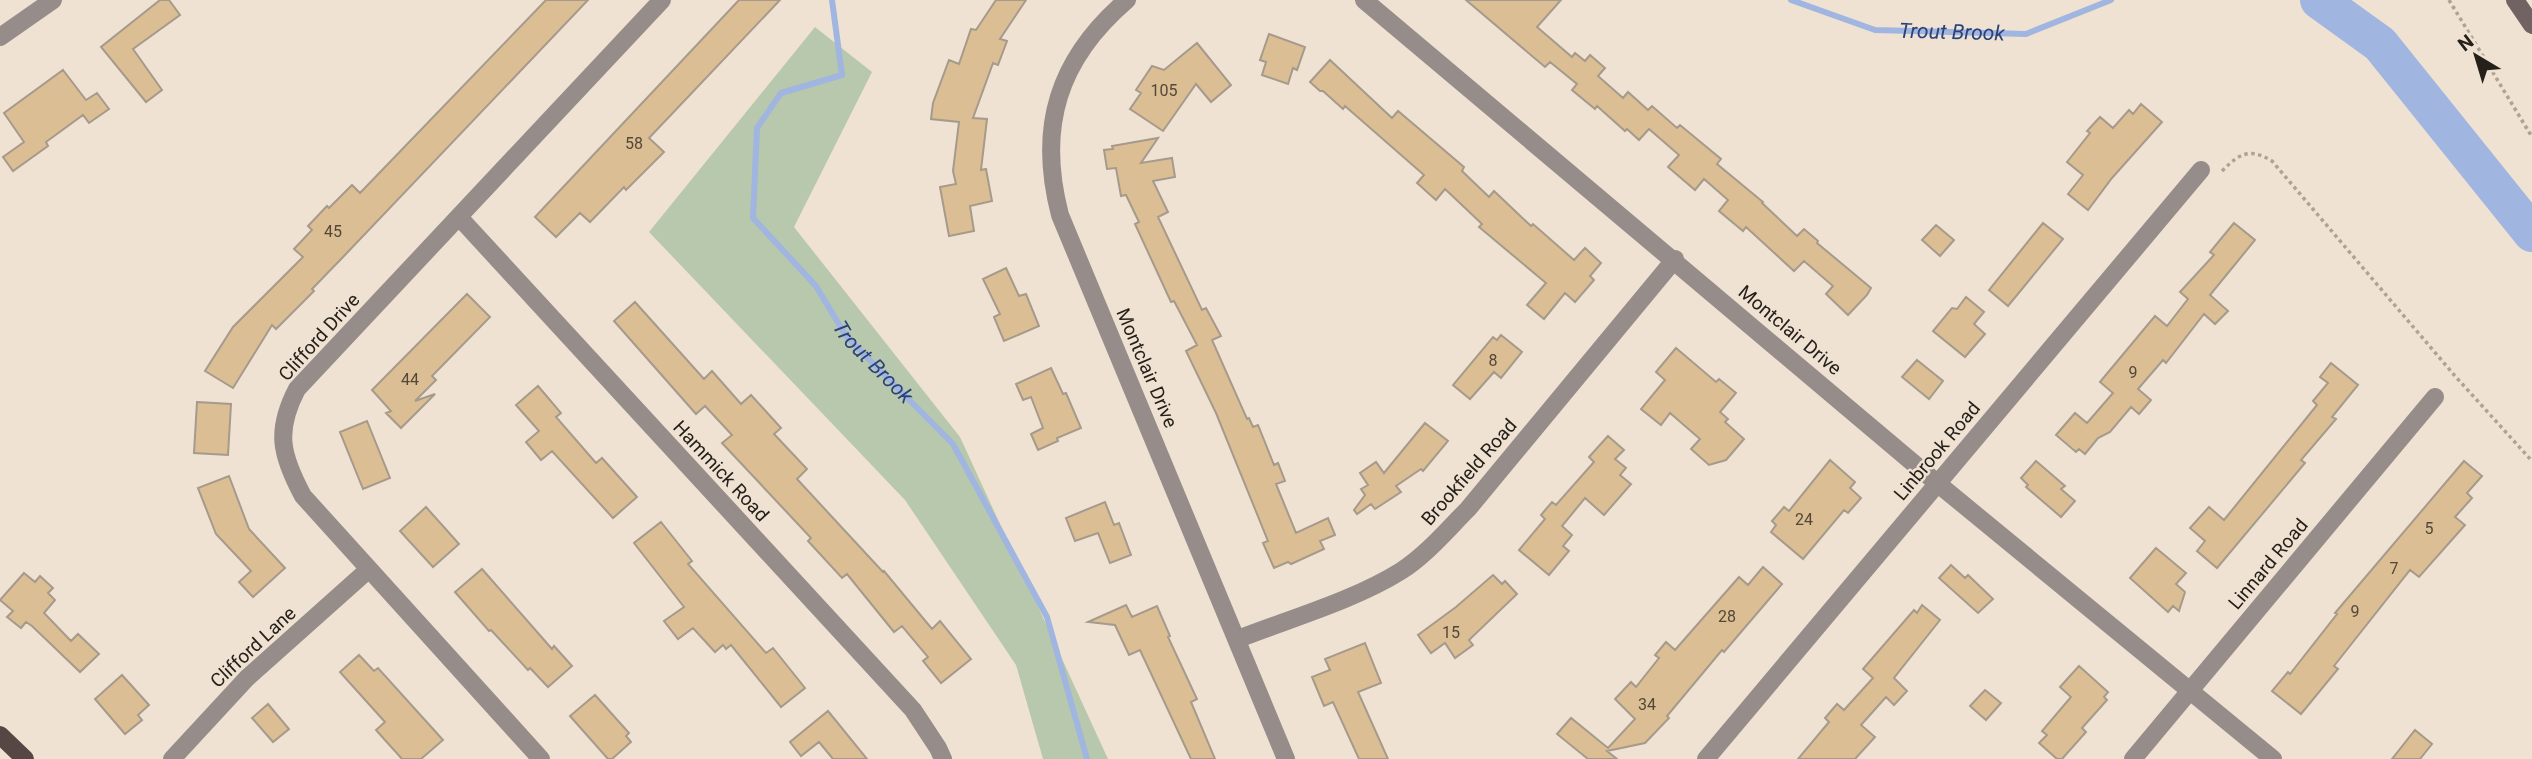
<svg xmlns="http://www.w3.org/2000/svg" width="2532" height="759" font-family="Roboto,sans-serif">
<rect width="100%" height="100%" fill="#efe2d2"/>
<path fill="#b8c8ad" d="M815,27L872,72L794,227L960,437L1108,759H1043L1016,665L905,500L649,232Z"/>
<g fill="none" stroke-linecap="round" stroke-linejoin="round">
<g stroke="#a0b5e0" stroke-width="6">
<path id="s1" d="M832,0L842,75L781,93L757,128L753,218L816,286L846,336L953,444L1047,617L1087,759"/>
<path id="s2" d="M1791,0L1875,30L2026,34L2111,0"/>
</g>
<path stroke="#a0b5e0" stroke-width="38" d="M2319,0L2380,44L2532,233"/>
</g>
<path fill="#dcbe94" stroke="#a59a8b" stroke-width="2" d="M160,0H169L180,15L133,49L162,90L146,102L101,47Z
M546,0H588L344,256L312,289L314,291L276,329L272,325L233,388L205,371L233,327L303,257L294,249L312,230L308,226L327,206L329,208L352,185L360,193Z
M739,0H780L649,138L664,152L626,190L624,187L590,222L580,213L556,237L535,217Z
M996,0H1026L1000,39L1007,41L998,65L993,63L973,118L987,119L981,170L986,169L992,201L970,206L974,231L949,236L940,187L956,184L953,171L959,122L931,119L933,103L949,60L959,64L971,29L976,30Z
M1466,0H1561L1537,27L1572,57L1575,53L1585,61L1590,55L1605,68L1598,76L1623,98L1628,92L1648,110L1652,106L1677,128L1680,125L1721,159L1717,164L1763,202L1762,203L1797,236L1804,229L1818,241L1817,243L1871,288L1867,295L1848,315L1826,294L1833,286L1804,261L1794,271L1746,227L1743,231L1719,211L1728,200L1704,179L1695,190L1668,167L1679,155L1649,129L1639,140L1627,129L1625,131L1597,106L1595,109L1572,90L1577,84L1550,62L1545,67Z
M1269,34L1305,47L1297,70L1293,68L1288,84L1262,75L1266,62L1260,60Z
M1197,43L1231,85L1211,102L1196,84L1163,131L1130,109L1141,93L1136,90L1152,66L1164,70Z
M1330,60L1392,118L1398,111L1464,167L1462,171L1489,197L1494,191L1531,226L1533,224L1574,260L1585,248L1601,263L1590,276L1594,280L1575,302L1565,293L1544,319L1527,305L1546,283L1479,227L1482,224L1445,189L1436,200L1417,183L1424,175L1345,106L1343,109L1323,91H1320L1310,82Z
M63,70L86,100L97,93L109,109L89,123L83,115L46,142L48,146L13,171L3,157L24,142L4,113Z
M2141,104L2162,122L2112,178L2088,210L2068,194L2083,175L2067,162L2090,133L2087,131L2100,117L2113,128L2129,110L2133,114Z
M1158,138L1141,163L1172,158L1175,177L1153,181L1168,212L1158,217L1202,310L1206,308L1221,336L1212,340L1247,419L1249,418L1253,427L1258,425L1274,465L1278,463L1285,481L1276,484L1296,533L1328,518L1335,535L1320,541L1324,549L1291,564L1288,562L1274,568L1263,543L1268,541L1216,413L1186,351L1197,345L1174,301L1171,302L1135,224L1139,222L1126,195L1121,196L1116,168L1107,169L1104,150L1113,149L1112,146Z
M2043,223L2063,239L2008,306L1989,290Z
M2234,223L2255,240L2210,295L2228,311L2215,324L2204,314L2166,363L2163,360L2138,389L2151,400L2139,414L2131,407L2110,432L2098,438L2085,454L2079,449L2076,452L2056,435L2075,413L2087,423L2113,393L2100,382L2155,316L2167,326L2188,299L2180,292L2214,255L2210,252Z
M1936,225L1954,240L1940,256L1922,240Z
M1006,268L1019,296L1026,294L1039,326L1004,341L994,317L1000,314L983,279Z
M467,294L490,317L432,376L436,380L415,401L435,394L401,428L386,413L391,411L372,390Z
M1966,297L1984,312L1974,324L1985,334L1965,357L1933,331L1952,308L1957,309Z
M635,302L704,379L712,371L741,404L751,395L781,428L774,434L807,469L797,479L883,572L884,571L932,629L940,621L971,659L941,683L923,661L928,657L902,626L894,632L847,574L842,578L808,541L811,538L722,443L732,435L705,406L696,414L614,321Z
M1501,335L1522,352L1501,378L1494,372L1470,399L1453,385L1493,337L1497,340Z
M1676,348L1716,382L1719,379L1736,393L1720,412L1728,419L1725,422L1744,439L1726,460L1709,465L1691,449L1700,439L1670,413L1661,425L1641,409L1665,380L1656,372Z
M1917,360L1943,381L1929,399L1902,377Z
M2331,363L2358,385L2332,417L2336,419L2301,460L2305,463L2217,568L2197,551L2205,541L2190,528L2209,507L2224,520L2317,405L2313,401L2328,383L2320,377Z
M1051,368L1063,394L1066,393L1081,428L1057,438L1058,441L1038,450L1031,434L1043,428L1031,397L1023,400L1016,384Z
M538,386L561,413L556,417L596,463L602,458L637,497L613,518L552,451L541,460L526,442L539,431L516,405Z
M197,402L231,404L228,455L194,453Z
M367,421L390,478L363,489L340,432Z
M1425,423L1448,441L1423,471L1421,469L1396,486L1401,492L1375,509L1371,504L1357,514L1354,510L1365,495L1361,489L1368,485L1360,473L1376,462L1384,473Z
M1608,436L1624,450L1615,459L1626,468L1620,475L1631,484L1604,515L1585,498L1562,526L1572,535L1563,546L1569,551L1549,575L1519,550L1545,519L1541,515L1552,502L1556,505L1594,462L1589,457Z
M1830,460L1855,482L1850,488L1861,498L1848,513L1844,510L1803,559L1771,532L1776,525L1772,521L1784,507L1789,511Z
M2036,461L2065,486L2061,489L2075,501L2061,517L2026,487L2028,485L2021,478Z
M2464,461L2482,476L2467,493L2472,498L2455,517L2465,525L2419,577L2410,570L2334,666L2338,669L2301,714L2272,691L2288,672L2290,674L2337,614L2335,613Z
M229,476L249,529L285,568L253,597L239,582L251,571L216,534L198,488Z
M1105,502L1114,525L1119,523L1131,555L1110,563L1098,533L1075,541L1066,518Z
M426,507L459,544L433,567L400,531Z
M661,522L692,561L688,564L766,653L773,648L805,688L781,707L731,645L726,649L723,645L715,652L693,628L678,639L664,621L684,607L634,543Z
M2156,548L2186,573L2176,584L2185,592L2179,611L2173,606L2168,612L2130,578Z
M1951,565L1965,578L1968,575L1993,599L1978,613L1939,578Z
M1763,567L1782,584L1724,652L1722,650L1667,716L1669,718L1645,743L1607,751L1617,759H1588L1557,734L1571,718L1608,748L1635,719L1615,699L1631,682L1636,687L1659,658L1655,655L1666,642L1675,650L1739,577L1748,585Z
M482,569L552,649L554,646L572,666L548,687L530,668L528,670L491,630L489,631L455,592Z
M24,573L35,582L40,576L53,588L48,593L55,600L44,613L71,641L78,634L99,654L80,672L32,626L26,622L21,628L7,617L13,611L0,600Z
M1493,575L1502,584L1505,581L1517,594L1469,640L1473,645L1455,658L1445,643L1431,653L1418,635L1456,607Z
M1126,605L1132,617L1157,606L1170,636L1168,637L1197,699L1191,702L1215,759H1191L1140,650L1129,655L1115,625L1088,622Z
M1922,605L1940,620L1894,678L1907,691L1894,705L1886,697L1861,725L1875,737L1855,759H1798L1829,722L1825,718L1837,704L1844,710L1873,678L1863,669L1914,610L1917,613Z
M1365,643L1381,683L1358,692L1388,759H1359L1333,702L1324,706L1312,677L1330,670L1325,659Z
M359,655L374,671L378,668L443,740L421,759H402L376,730L385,722L340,672Z
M2079,666L2108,692L2104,697L2107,700L2082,728L2086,732L2062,759H2057L2039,743L2047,735L2042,731L2071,697L2060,687Z
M122,675L149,705L138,715L142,720L125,734L95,699Z
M1985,690L2001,703L1986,720L1970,706Z
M595,695L629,733L626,736L631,742L612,759H608L570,716Z
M268,704L289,729L273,742L252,718Z
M828,711L867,759H833L819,742L801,756L790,742Z
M2415,730L2432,744L2420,759H2392Z"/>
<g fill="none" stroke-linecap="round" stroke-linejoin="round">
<path stroke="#ada296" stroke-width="3.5" stroke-dasharray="3.5 3.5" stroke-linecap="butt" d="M2449,0L2532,137
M2222,171C2239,154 2249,147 2272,161L2455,376L2532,461"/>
<path stroke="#968d8b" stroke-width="18" d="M1127,0C1058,59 1037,127 1060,215L1286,759
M1364,0L1937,483L2273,759
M0,37L53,0
M459,217L913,710L938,748L943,759
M1238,639C1289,619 1355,600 1401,571C1426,555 1447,530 1468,509L1675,259
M172,759L247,678L368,570
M541,759L303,496C281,455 275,431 297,389L662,0
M1706,759L2201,170
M2133,759L2435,397"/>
<path stroke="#716361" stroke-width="18" d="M2515,0L2532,25"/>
<path stroke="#564644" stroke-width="18" d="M0,735L25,759"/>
</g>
<g text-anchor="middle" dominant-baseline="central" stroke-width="5" stroke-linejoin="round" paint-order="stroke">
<g font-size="16" fill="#534838">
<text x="1164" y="90">105</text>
<text x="634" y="143">58</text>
<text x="333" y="231">45</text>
<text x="1493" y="360">8</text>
<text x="2133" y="372">9</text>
<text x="410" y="379">44</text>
<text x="1804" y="519">24</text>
<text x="2429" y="528">5</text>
<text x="2394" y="568">7</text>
<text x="2355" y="611">9</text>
<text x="1727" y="616">28</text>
<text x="1451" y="632">15</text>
<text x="1647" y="704">34</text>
</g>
<g font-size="19" fill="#25201a" stroke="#efe2d2">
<text transform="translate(1790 330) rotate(40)">Montclair Drive</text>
<text transform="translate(319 337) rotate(-48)">Clifford Drive</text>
<text transform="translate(1147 368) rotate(67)">Montclair Drive</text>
<text transform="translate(1937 451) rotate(-50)">Linbrook Road</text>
<text transform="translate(721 471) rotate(47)">Hammick Road</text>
<text transform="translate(1469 472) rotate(-49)">Brookfield Road</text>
<text transform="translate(2268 564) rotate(-50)">Linnard Road</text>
<text transform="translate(253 647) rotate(-43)">Clifford Lane</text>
</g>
<g font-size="21" font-style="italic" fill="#2b4278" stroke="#efe2d2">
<text stroke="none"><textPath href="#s2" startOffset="166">Trout Brook</textPath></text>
<text stroke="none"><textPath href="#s1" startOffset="460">Trout Brook</textPath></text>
</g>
</g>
<g transform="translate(2476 56) rotate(322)" stroke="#efe2d2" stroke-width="5" paint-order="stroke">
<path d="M0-5L12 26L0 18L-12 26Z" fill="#25201a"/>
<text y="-10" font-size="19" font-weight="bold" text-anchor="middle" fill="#25201a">N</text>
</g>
</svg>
